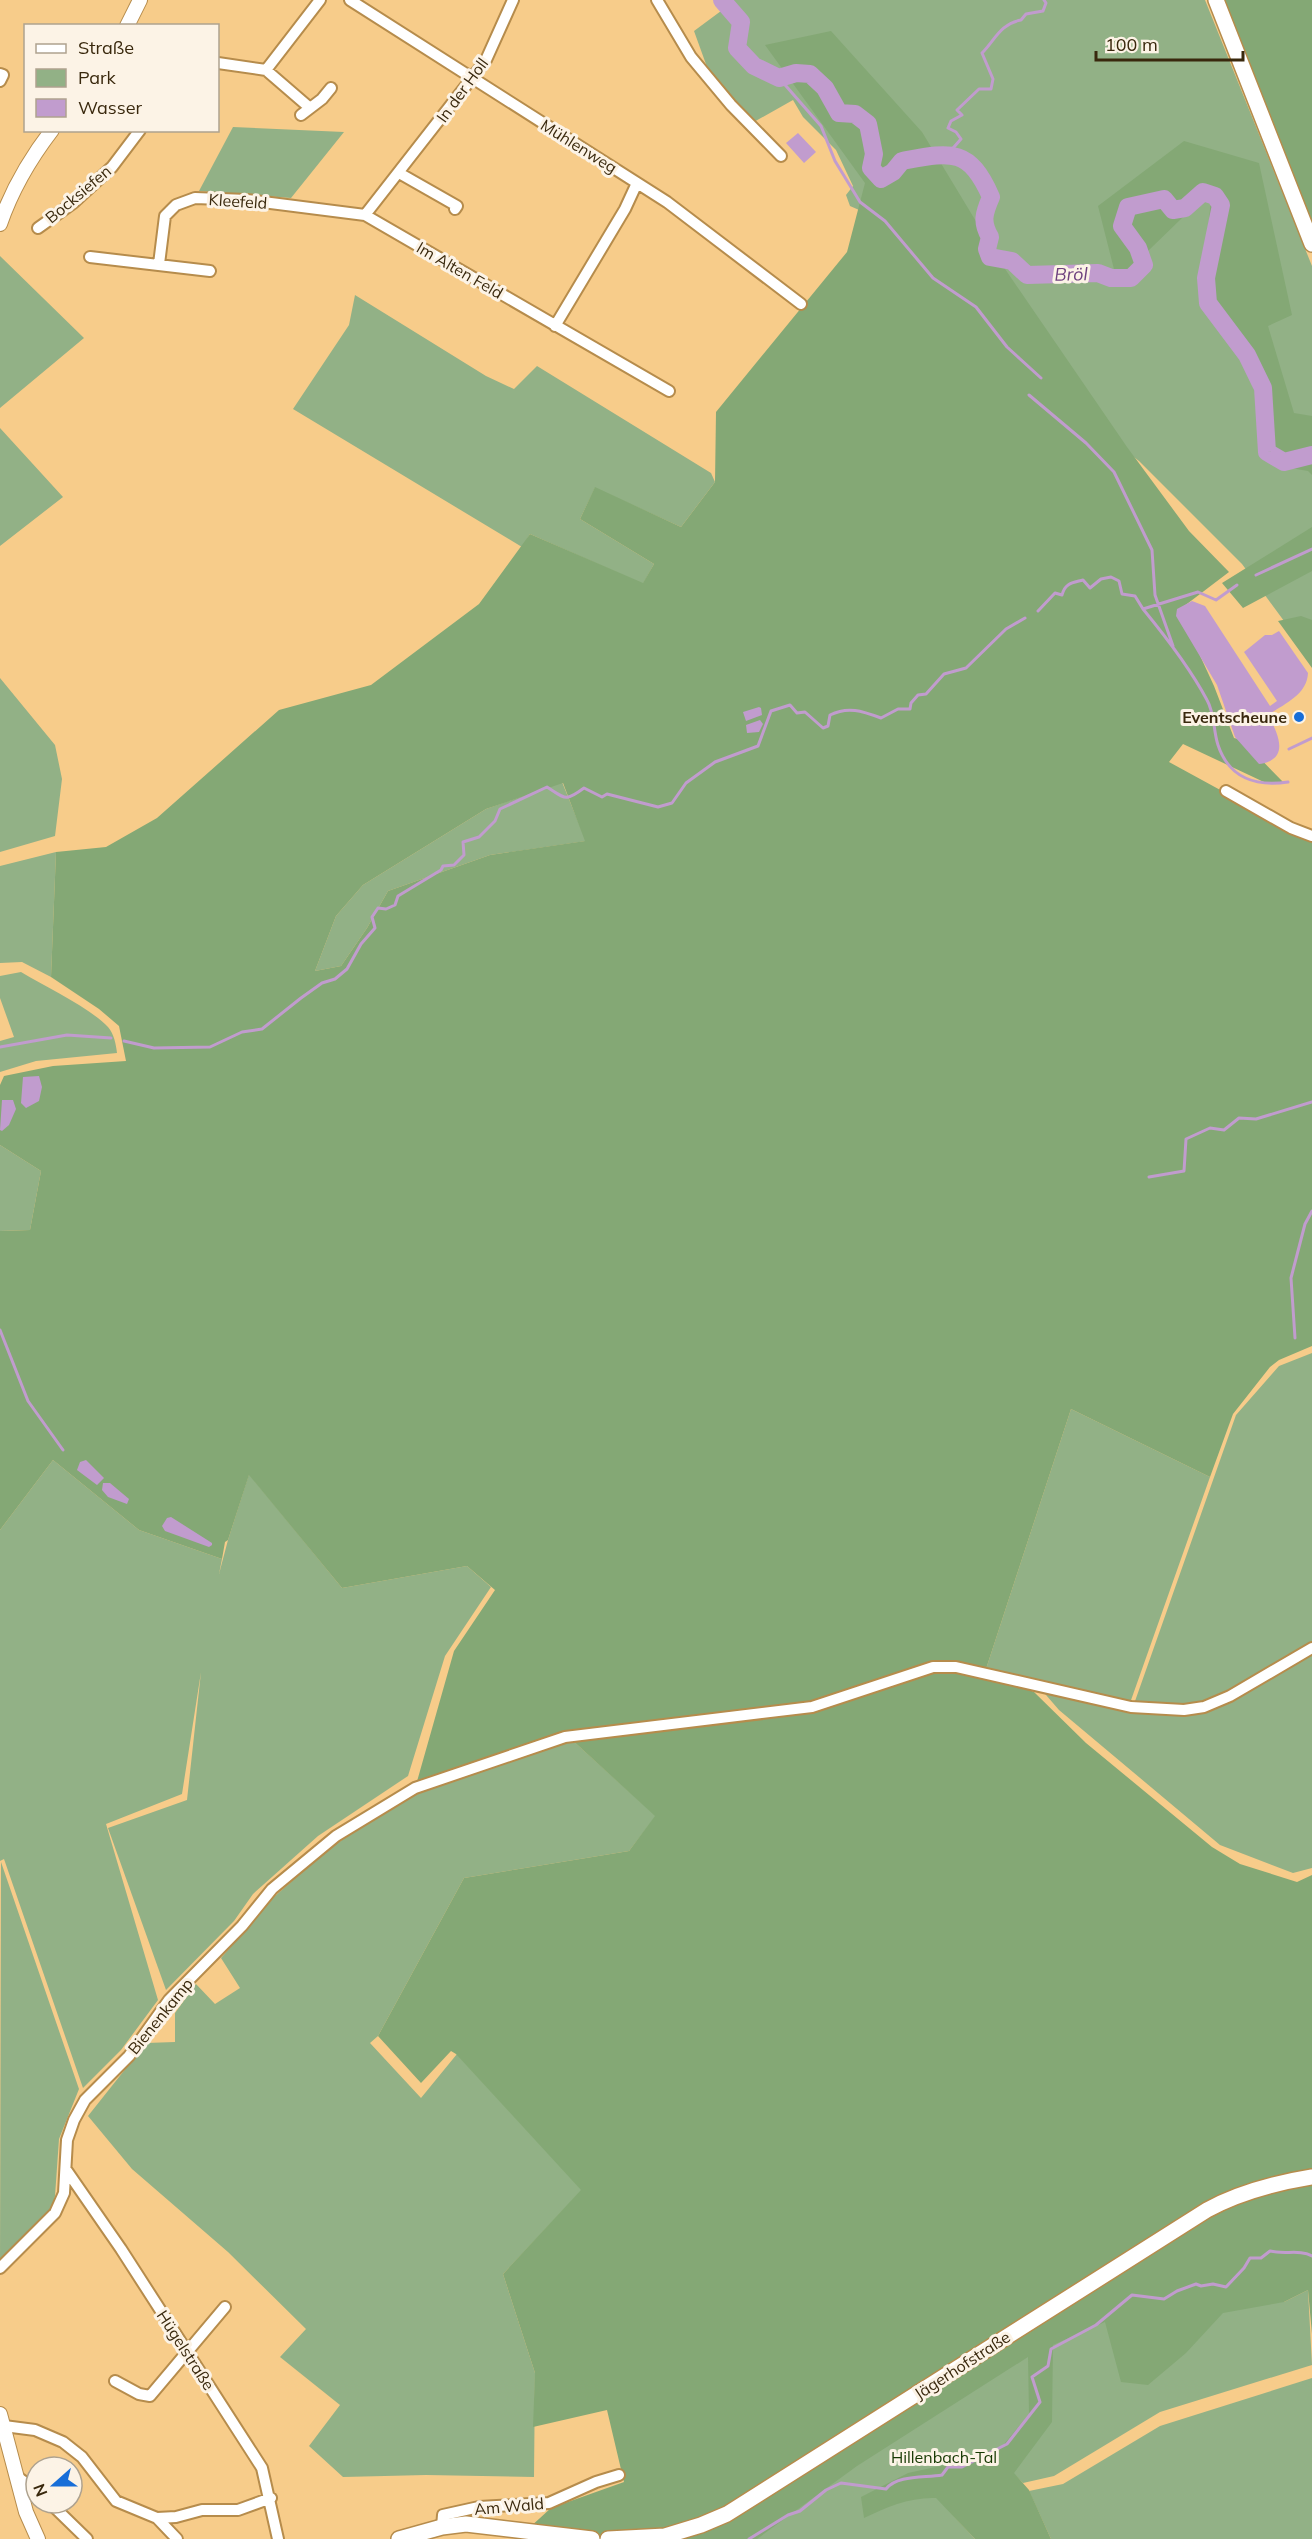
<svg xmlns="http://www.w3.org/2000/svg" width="1312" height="2539" font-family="Mulish,sans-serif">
<rect width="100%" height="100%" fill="#f7cc8a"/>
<path fill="#92b186" d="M714,0H1205L1312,266V659L1242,564L1139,461L1102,432L866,213L850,206L846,195L853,186L836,150L803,117L793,100L752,123L707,67L694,31L721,11Z
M233,127L344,132L291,198L199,191Z
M0,256L84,338L0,408Z
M355,295L486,376L514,389L537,366L711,473L715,482L681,527L595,488L580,519L654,564L643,584L530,534L522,547L293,409L349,325Z
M0,428L63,497L0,546Z
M0,678L55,745L62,779L55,836L0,852Z
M562,782L586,841L490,855L388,891L367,928L341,966L315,971L336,916L363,885L486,809Z
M56,852L51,977L22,962L0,963V866Z
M21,972C46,987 89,1007 108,1027C114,1034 116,1044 117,1053L36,1061L0,1072V1041L14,1037L0,998V976Z
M0,1145L41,1171L30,1230L0,1231Z
M1312,1353V1644L1230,1691L1191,1705L1134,1704L1236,1415L1279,1366Z
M1071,1409L1210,1477L1130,1703L986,1669Z
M53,1460L139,1530L222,1559L219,1574L228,1540L249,1474L342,1588L467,1566L491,1587L445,1656L408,1776L318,1836L253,1894L234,1921L166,1990L108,1828L187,1800L201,1672L182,1794L106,1824L158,2000L121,2050L83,2088L4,1859L0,1861V1530Z
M1312,1654V1868L1293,1873L1220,1845L1059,1710L1040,1688L1191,1714C1235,1704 1273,1676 1312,1654Z
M571,1739L656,1816L629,1851L464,1878L378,2036L370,2043L421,2098L457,2054L582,2190L503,2274L535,2373L534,2477L426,2475L343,2477L309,2446L340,2405L280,2357L306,2329L228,2252L132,2169L88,2116L146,2043L175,2042V2013L196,1984L215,2004L240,1988L221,1958L275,1896L330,1848L420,1789Z
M1,1862L79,2089L59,2139L55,2196L51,2211L0,2263Z
M1152,2268L1284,2302L1308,2290L1312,2365L1160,2412L1054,2476L1023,2483L1014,2474L950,2512L975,2539H704Z
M1312,2378V2539H1051L1029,2491L1063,2484L1160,2426Z"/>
<path fill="#84a875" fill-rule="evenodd" d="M1223,0H1312V228Z
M831,31L922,132L1003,266L1127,447L1189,531L1229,572L1179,610L1214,686L1234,738L1242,740L1283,782L1266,783L1183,744L1169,762L1312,840V1346L1279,1360L1270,1367L1233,1414L1210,1477L1071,1409L986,1669L959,1664L812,1704L570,1732L416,1785L454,1651L495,1590L467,1566L342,1588L249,1475L228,1540L225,1542L222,1559L139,1530L53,1460L0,1530V1231L30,1230L41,1171L0,1145V1085L4,1076L53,1066L126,1061L119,1026L99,1009L51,977L56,852L106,847L157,818L279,710L371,685L479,604L530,534L643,583L654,564L580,519L595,487L681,527L715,482L716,412L847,252L865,183L765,45ZM563,783L585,841L490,855L388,891L367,928L341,966L315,971L336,916L363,885L486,809Z
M1184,141L1259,163L1292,315L1268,326L1294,413L1312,416V475L1308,471L1279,466L1248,372L1201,301L1212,189L1117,281L1098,206Z
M1312,527V571L1243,608L1222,583Z
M1301,616L1312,620V668L1278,621Z
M934,1671L954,1673L1017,1685L1034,1692L1086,1743L1212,1847L1240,1864L1297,1882L1312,1875V2334L1308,2290L1284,2302L1223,2313L1186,2353L1148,2385L1121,2382L1105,2322L1053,2345L1052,2422L1014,2473L1029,2490L1051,2539H975L936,2498C910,2497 887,2507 864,2518L861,2497L908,2473L996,2454L1029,2414L1028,2357L857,2466L757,2539H517L551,2508L624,2482L607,2410L533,2427L535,2373L503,2274L581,2190L456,2054L451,2051L421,2083L378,2036L464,1878L629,1851L655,1816L571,1739L813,1712Z"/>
<path fill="#c19cce" d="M798,133L816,152L804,163L786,143Z
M1192,601L1205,606L1270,706L1277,701L1244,652L1265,635H1272L1279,631L1308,673C1307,695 1284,704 1268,715C1278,733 1291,760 1259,764L1235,737L1217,685L1176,616L1177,609Z
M759,707L761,708L762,715L746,721L743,712Z
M760,720L763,724L759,732L747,733L746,725Z
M39,1076L42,1087L39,1101L26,1108L21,1103L23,1077Z
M2,1100H13L16,1109L9,1125L2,1131L0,1130Z
M86,1460L104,1478L97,1485L77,1470L80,1462Z
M103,1483H110L129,1499L127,1504L108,1497L102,1490Z
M171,1517L212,1543V1545L209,1547L165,1531L162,1526L167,1518Z"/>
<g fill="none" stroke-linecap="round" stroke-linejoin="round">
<path stroke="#c19cce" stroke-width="3" d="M779,78L821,126L835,161L860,202L885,221L933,278L976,307L1007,347L1041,378
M947,155L961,139L956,132L948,128L951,121L962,115L957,110L979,89H991L993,79L982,53C995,40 1000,24 1021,20L1026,14L1043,11L1046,3L1044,0
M1029,395L1086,443L1114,472L1152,550L1155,595L1173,646
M1256,575L1312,549
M1143,609C1166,637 1190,668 1207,700C1215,714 1213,730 1218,745C1229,778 1256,787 1288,782
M1038,611L1055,593L1062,595C1065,583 1072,583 1083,580L1090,588L1101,579L1111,577L1119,581L1122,594L1135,596L1143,609L1198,592L1216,600L1237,585
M1289,749L1312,738
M124,1041L154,1048L210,1047L242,1032L262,1029L301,998L322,983L335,979L347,969L361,944L375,928L372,917L378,908L386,909L395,905L398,896L441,870L443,866L454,865L464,855L463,842L479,837L495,821L500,809L547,787C566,799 565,802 584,788L602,797L607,794L658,807L672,803L686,783L715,762L758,746L771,711L790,705L797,713L805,712L823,728L828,726L830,715C848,706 862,711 881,718L898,709H910L911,703L918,695L926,694L944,674L966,668L1006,629L1025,618
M0,1047L67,1035L111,1038
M1149,1177L1184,1171L1186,1139L1210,1128L1224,1130L1239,1118L1256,1119L1312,1102
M0,1330L28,1401L63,1450
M1295,1338L1291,1278L1305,1224L1312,1211
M749,2539L788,2515L800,2511L826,2490L841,2483L886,2489C897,2475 924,2478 942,2475L948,2467H962L1007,2444L1040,2402L1032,2377L1048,2366L1051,2349L1096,2325L1132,2295L1164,2299L1177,2291L1196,2284L1201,2286L1213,2284L1226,2287L1244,2268L1250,2258H1261L1270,2251C1284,2255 1300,2249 1312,2256"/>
<path stroke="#c19cce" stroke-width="18" d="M722,0L741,22L737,48L754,66L779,78L796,73L810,74L825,88L839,113L855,114L868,124L874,154L871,168L881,179L893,172L902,161C951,152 969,147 991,197C984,213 981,222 990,237L987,249L990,257L1012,261L1027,275L1098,273L1111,278H1131L1144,265L1138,248L1122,226L1128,207L1164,199L1173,210L1185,208L1203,192L1215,196L1221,205L1206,278L1208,303L1247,355L1263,388L1267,452L1284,462L1312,455"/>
<g stroke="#b68c4c" stroke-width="14">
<path id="minor" d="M350,0L667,202L801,304
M657,0L691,57L731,105L781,156
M218,63L266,70
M266,70L320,0
M266,70L310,108
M0,74L3,75L0,81
M301,115L322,99L331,88
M399,173L457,206L455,209
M365,215L486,60L513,0
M38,228L73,203L112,167L140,130
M90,257L210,271
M159,264L165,216L176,205L195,198L247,200L365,215L669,391
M555,326L625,209L637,183
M1226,791L1291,828L1312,836
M67,2171L121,2249L262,2468L278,2539
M0,2268L55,2213L64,2193L67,2140L74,2120L85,2100L129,2056L169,2000L242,1926L272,1889L336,1836L415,1788L565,1737L812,1707L933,1667H956L1131,1707L1184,1710L1204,1707L1230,1696L1312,1648
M115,2381L139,2394L150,2396L225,2307
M4,2426L35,2430L63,2442L82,2457L116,2501L157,2518L176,2517L202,2510H238L271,2498
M16,2476L36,2490
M50,2503L87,2539
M157,2518L177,2539
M442,2527L443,2515L479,2507L549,2503L596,2482L619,2475"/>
</g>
<g stroke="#b68c4c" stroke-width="16">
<path id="tertiary" d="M127,26L140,0
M0,224C12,189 29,160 52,130
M0,2414L26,2512L38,2539"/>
</g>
<g stroke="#b68c4c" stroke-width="18">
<path id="secondary" d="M1216,0L1312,244
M399,2539L442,2527L466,2524L592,2539
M608,2539L665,2536L701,2525L727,2514L1207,2210C1240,2192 1275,2183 1312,2177"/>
</g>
<use href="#minor" stroke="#fff" stroke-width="10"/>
<use href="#tertiary" stroke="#fff" stroke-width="14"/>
<use href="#secondary" stroke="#fff" stroke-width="15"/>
</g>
<circle fill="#186ed8" stroke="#fcf3e6" stroke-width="2" cx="1299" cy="717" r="6"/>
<g text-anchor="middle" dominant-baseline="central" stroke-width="6" stroke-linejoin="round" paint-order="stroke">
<g font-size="16" fill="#39280d" stroke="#fcf3e6">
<text transform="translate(462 90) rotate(-54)">In der Holl</text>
<text transform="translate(579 146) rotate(32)">Mühlenweg</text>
<text transform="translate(78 194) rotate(-40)">Bocksiefen</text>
<text transform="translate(238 201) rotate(4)">Kleefeld</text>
<text transform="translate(460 270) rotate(30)">Im Alten Feld</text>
<text transform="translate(160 2016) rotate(-51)">Bienenkamp</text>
<text transform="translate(186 2350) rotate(57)">Hügelstraße</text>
<text transform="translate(962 2365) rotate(-33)">Jägerhofstraße</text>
<text transform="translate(509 2506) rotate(-5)">Am Wald</text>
</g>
<g font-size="16" font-weight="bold" fill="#39280d" stroke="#fcf3e6" text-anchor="end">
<text x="1287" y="717">Eventscheune</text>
</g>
<g font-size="16" fill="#163802" stroke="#fcf3e6">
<text x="944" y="2457">Hillenbach-Tal</text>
</g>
<g font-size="18" font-style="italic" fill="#6d3f7e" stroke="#fcf3e6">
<text transform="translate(1071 274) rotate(-1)">Bröl</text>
</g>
</g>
<rect x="24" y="24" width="195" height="108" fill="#fcf3e6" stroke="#aea28f" stroke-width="1.5"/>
<rect x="36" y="44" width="30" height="9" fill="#ffffff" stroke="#aea28f" stroke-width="1.5"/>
<text x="78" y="54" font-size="18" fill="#39280d">Straße</text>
<rect x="36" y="69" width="30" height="18" fill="#92b186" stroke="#aea28f" stroke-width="1.5"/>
<text x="78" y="84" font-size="18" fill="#39280d">Park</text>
<rect x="36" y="99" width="30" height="18" fill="#c19cce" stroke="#aea28f" stroke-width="1.5"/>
<text x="78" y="114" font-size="18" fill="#39280d">Wasser</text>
<g transform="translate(54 2485) rotate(249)"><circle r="28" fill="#fcf3e6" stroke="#aea28f" stroke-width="1.5"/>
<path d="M0-4.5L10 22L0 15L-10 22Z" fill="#186ed8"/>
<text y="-9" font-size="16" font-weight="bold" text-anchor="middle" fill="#39280d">N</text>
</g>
<path d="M1096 51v9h147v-9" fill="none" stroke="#39280d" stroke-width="3"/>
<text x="1105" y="51" font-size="18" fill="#39280d" stroke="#fcf3e6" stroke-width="4.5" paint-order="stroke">100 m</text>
</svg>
